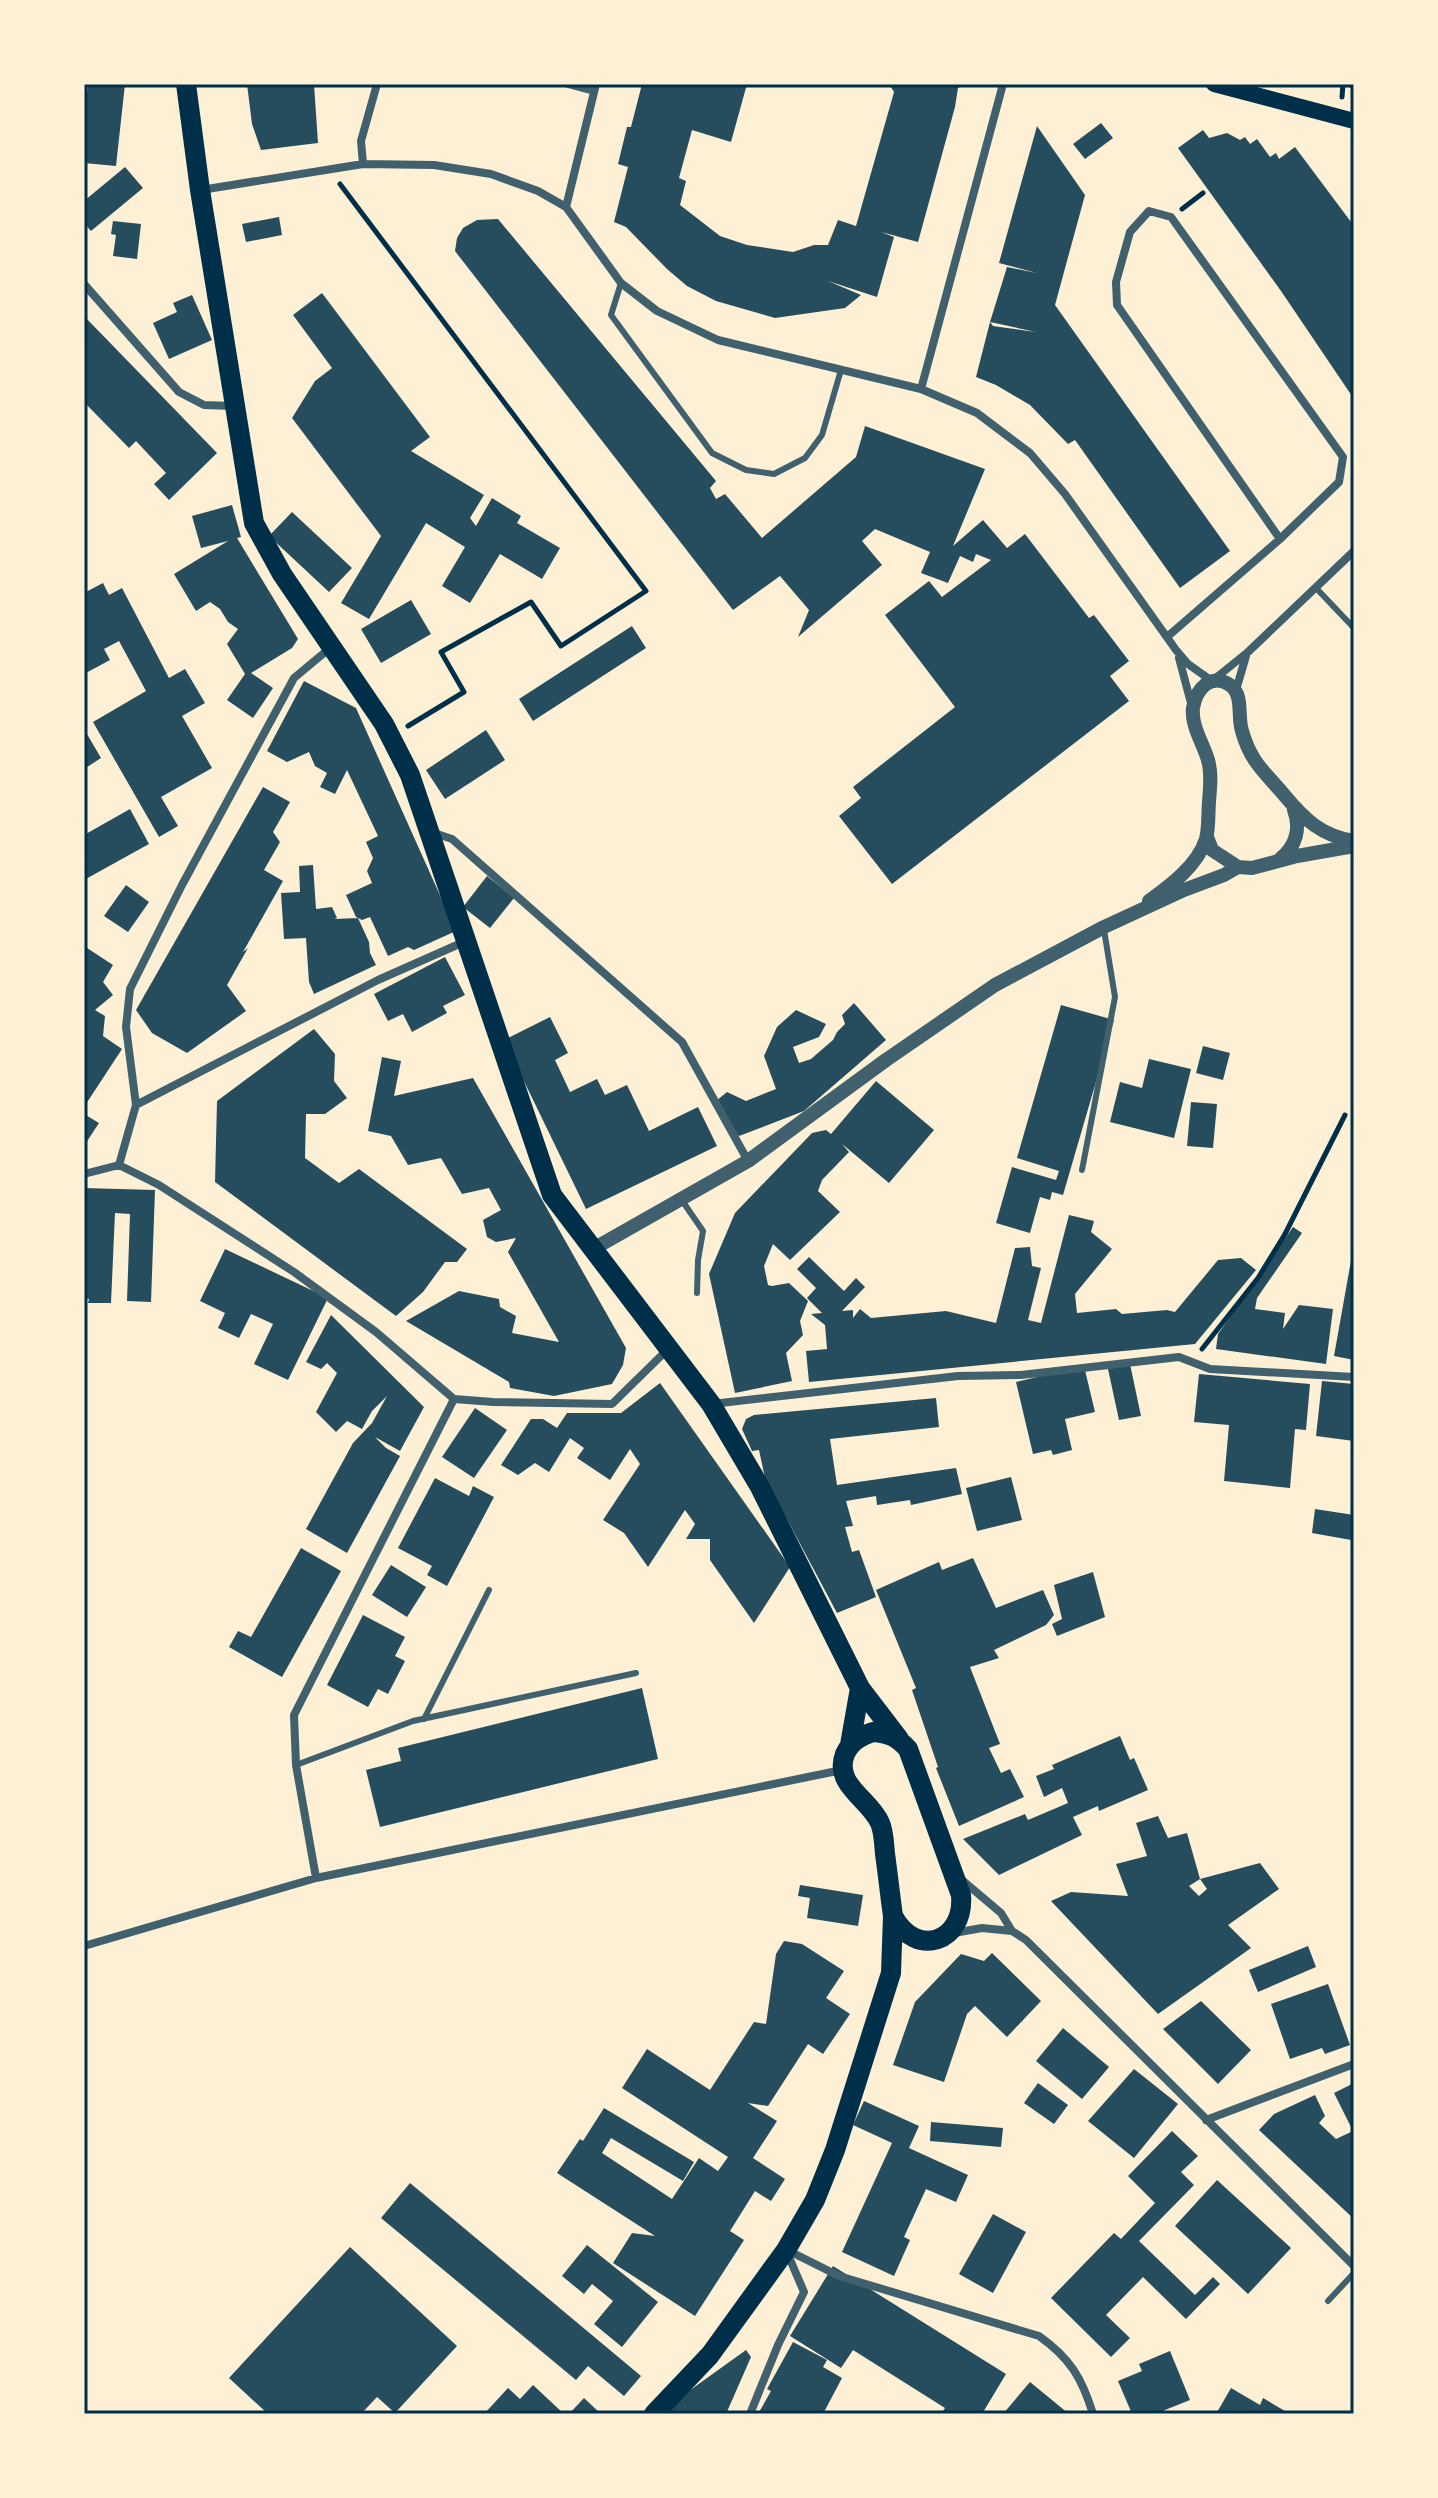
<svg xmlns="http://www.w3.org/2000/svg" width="1438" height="2498" font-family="Barlow,sans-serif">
<rect width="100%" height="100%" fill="#fdf0d5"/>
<path fill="#264d5e" d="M88,84H125L116,166L84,163V120Z
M247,84H314L318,143L261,150L252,124Z
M642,84H747L731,142L692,130L679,178L686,181L680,205L720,236L747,245L793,252L814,245H828L838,220L856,226L894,92L889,84H965L958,88L955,107L918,242L881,232L894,237L877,297L828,281L861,295L845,308L775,318L716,301L687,286L667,269L626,227L614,222L628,167L618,164L627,127H631Z
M1101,123L1113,138L1085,159L1073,144Z
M1037,126L1085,195L1055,305L1230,551L1180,588L1075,440L1068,444L1030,405L996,385L976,377L990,322L993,326L1036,332L990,322L1007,267L1037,273L999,263Z
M1203,130L1209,138L1227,133L1240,140L1245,137L1250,144L1257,139L1270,157L1276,153L1279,159L1295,147L1354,226V399L1281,291L1178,148Z
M125,167L143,188L91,231L84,223V201Z
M279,217L282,235L246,242L242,224Z
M498,219L716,481L710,488L716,499L725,494L762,538L856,457L865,426L985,469L953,546L983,520L1007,548L1025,534L1089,618L1094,615L1129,661L1110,676L1129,701L892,884L839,816L861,798L853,787L955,707L885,615L929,581L942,597L991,560L976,554L973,562L960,556L948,583L921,573L930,552L875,529L862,541L882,565L798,637L809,610L780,576L733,610L455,251L457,238L463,228L477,220Z
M113,221L141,224L137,259L113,256L116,235L111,234Z
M322,293L430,437L411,451L484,495L470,518L476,526L492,498L521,516L517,523L560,548L542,579L500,554L470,603L442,586L465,547L426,523L369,619L341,603L381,536L292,418L315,381L332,368L293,315Z
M192,295L212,340L169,359L153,323L177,312L173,303Z
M84,316L217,453L169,500L154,484L166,473L136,441L129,448L84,402Z
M232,505L241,537L237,538L298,639L292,648L251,673L273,688L253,718L227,700L245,674L227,644L238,629L228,622L220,609L210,602L196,611L174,574L228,541L201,548L192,516Z
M292,512L352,568L329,592L269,536Z
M103,583L109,595L122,588L169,678L185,669L205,703L182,716L212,768L161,797L178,826L159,837L93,722L146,691L119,641L104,649L110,660L84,674V593Z
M411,600L431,634L381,663L361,629Z
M632,626L646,648L533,721L519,699Z
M304,681L356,708L456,931L414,950L408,947L388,956L370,917L362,920L356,917L346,895L372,883L367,871L373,858L366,842L378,836L347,770L335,794L320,787L327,773L315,766L309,752L287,762L267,751Z
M84,729L101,758L84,769Z
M486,730L505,760L445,799L426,770Z
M263,787L290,802L273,832L280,842L264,870L283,881L243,952L248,948L227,985L246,1011L187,1053L152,1033L136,1010Z
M130,809L149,844L84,880V835Z
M313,865L316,909L332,907L337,918L334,919L358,918L369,942L370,953L376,965L314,994L309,982L306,938L284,939L281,893L300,892L299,866Z
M487,876L514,898L490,928L463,907Z
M126,885L149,902L128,932L104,916Z
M84,946L113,965L103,982L113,995L95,1010L105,1016L103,1036L122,1049L84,1107Z
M445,957L465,995L443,1006L447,1013L412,1032L403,1014L388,1021L374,994Z
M854,1003L886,1040L804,1111L739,1136L730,1126L716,1101L727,1092L746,1101L776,1089L764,1056L777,1027L796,1010L826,1024L819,1037L793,1047L799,1063L811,1059L833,1040L837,1032L845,1024L842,1015Z
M1061,1005L1114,1020L1063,1195L1052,1192L1050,1200L1040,1197L1030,1233L996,1223L1012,1167L1056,1180L1059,1171L1017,1158Z
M550,1017L568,1053L555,1060L570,1092L597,1079L605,1095L627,1085L649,1131L698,1107L717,1146L586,1209L504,1040Z
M314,1029L335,1054L334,1081L347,1098L325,1114H306L305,1158L339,1183L359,1169L467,1249L457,1262H445L423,1292L396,1316L215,1182L217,1101Z
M1203,1046L1230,1053L1223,1080L1196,1073Z
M382,1057L401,1061L394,1096L473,1078L626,1348L623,1365L612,1384L554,1396L510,1388L509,1382L406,1321L459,1291L499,1299L500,1307L516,1316L512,1333L559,1342L508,1252L516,1238L496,1242L487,1237L483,1220L501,1210L489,1188L462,1194L441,1158L408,1165L391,1136L368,1131Z
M1149,1059L1191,1069L1174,1138L1110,1122L1120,1082L1142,1088Z
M876,1081L934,1130L889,1183L842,1144L849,1152L822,1180L818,1191L840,1212L790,1260L773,1244L764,1266L768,1285L772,1286L789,1283L808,1301L800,1321L803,1335L786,1353L792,1381L735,1393L709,1274L735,1213L812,1133L826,1130L831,1134Z
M1191,1102L1217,1104L1213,1148L1187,1146Z
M84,1114L99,1123L84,1146Z
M84,1188L155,1190L151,1302L127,1301L130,1214L115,1213L111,1303H88L89,1299L84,1298Z
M1069,1215L1094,1221L1091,1232L1112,1249L1075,1294L1077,1313L1116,1309L1122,1314L1167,1310L1175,1312L1218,1260L1241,1258L1256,1270L1195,1344L809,1382L806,1351L827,1349L825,1325L811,1314L822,1313L807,1298L816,1288L797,1269L809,1257L844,1291L856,1278L865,1287L842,1311L853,1310V1318L860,1309L871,1318L946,1311L996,1323L1015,1248L1030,1247L1032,1266L1041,1268L1028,1320L1041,1323Z
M1293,1227L1302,1233L1257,1298L1255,1309L1285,1313L1283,1329L1299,1305L1333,1309L1326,1364L1216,1349L1218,1334Z
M225,1249L328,1298L288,1380L254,1364L273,1324L251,1314L239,1338L218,1328L225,1313L200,1301Z
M1352,1255H1354V1360L1334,1356Z
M331,1315L424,1407L400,1451L375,1437L386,1448L400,1456L347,1553L306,1529L353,1443L372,1423L387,1396L372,1411L362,1429L347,1421L336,1432L316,1412L337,1373L327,1363L321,1369L306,1362Z
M1130,1364L1141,1416L1119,1420L1108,1369Z
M1084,1366L1095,1412L1065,1419L1072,1450L1053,1455L1051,1450L1033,1454L1016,1382Z
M1199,1374L1310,1384L1306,1430L1295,1429L1290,1488L1224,1481L1229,1425L1194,1422Z
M1322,1381L1354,1384V1441L1316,1436Z
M660,1383L790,1567L754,1623L710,1560V1539H686L695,1524L685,1510L648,1567L624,1533L603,1520L640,1464L630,1449L610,1480L577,1458L584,1448L570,1438L549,1472L535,1463L518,1475L501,1465L531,1419H543L557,1428L567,1413H621Z
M936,1398L939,1427L830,1439L837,1485L956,1468L962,1494L911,1505L910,1500L877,1505L876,1496L846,1501L853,1526L845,1527L852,1552L859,1550L876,1597L837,1613L765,1478L759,1450L752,1451L742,1429L746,1419L754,1415Z
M475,1408L507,1430L474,1478L442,1457Z
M1011,1477L1022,1520L977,1531L966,1488Z
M435,1478L469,1496L473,1486L494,1497L447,1586L427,1575L432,1566L398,1548Z
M1315,1509L1354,1515L1351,1540L1312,1533Z
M301,1548L341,1571L282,1677L229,1647L238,1631L251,1637Z
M973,1558L996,1608L1043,1590L1054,1615L1046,1625L994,1650L999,1658L970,1667L1000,1744L989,1748L1001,1773L1010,1769L1024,1797L959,1826L936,1768L938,1767L912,1690L916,1688L876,1590L939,1562L942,1570Z
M391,1565L426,1587L407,1617L372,1595Z
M1093,1572L1105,1617L1057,1636L1052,1624L1062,1619L1054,1585Z
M363,1615L405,1637L395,1656L405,1661L388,1694L378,1689L368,1707L327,1685Z
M642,1688L658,1759L380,1827L366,1770L401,1761L398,1748Z
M1120,1736L1130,1760L1134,1758L1148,1790L1099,1811L1098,1806L1073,1817L1082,1835L999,1875L963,1839L1025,1814L1028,1820L1068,1803L1062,1788L1044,1797L1036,1776L1054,1769L1052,1765Z
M1158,1816L1168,1838L1187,1833L1200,1879L1189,1886L1199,1896L1207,1889L1200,1879L1260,1863L1279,1889L1228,1925L1251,1948L1158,2014L1051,1901L1071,1892L1128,1896L1116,1864L1147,1856L1136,1823Z
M800,1885L863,1895L858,1926L807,1918L810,1898L798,1896Z
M784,1941L802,1944L844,1971L826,1998L850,2014L823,2054L808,2044L768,2106L748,2103L777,2121L753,2158L785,2179L771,2201L755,2191L730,2231L744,2240L695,2316L613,2263L632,2233L655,2236L557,2173L580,2139L583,2141L604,2108L694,2162L683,2181L611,2138L602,2153L672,2199L699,2158L718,2171L728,2157L622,2088L647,2049L710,2090L754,2022L766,2024L776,1954Z
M1308,1946L1316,1967L1258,1992L1249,1970Z
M992,1953L1041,2001L1007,2037L975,2006L967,2014L944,2082L893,2065L915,2002L961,1954L984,1961Z
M1328,1984L1350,2045L1325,2054L1322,2048L1290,2059L1271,2004Z
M1201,2001L1251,2050L1218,2084L1163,2029Z
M1063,2028L1109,2067L1082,2099L1036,2061Z
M1134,2069L1178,2104L1134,2158L1088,2121Z
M1038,2083L1068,2105L1054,2124L1024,2103Z
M1354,2083V2219L1259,2130L1274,2114L1315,2095L1325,2116L1319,2123L1336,2139L1353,2131L1334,2093Z
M864,2101L919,2126L909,2148L968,2175L956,2202L926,2189L904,2237L910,2240L894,2276L842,2252L892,2143L853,2125Z
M931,2122L1003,2128L1001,2147L930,2141Z
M1172,2131L1198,2156L1181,2172L1194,2185L1139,2241L1195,2295L1213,2277L1220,2284L1186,2319L1143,2277L1106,2315L1130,2338L1111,2357L1051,2298L1114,2233L1121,2239L1155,2203L1128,2176Z
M1217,2180L1291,2248L1248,2294L1175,2226Z
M410,2183L641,2376L624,2396L588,2366L576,2380L381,2218Z
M993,2214L1026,2232L993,2293L959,2274Z
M587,2245L658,2302L622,2347L594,2324L613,2301L592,2284L584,2294L562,2276Z
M350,2247L457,2346L395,2413L377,2397L361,2414H268L229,2378Z
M833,2266L1006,2374L982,2414H941L945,2408L853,2350L841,2368L790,2336Z
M793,2342L827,2360L823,2367L842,2378L823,2414H758L771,2391L767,2389Z
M746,2350L751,2357L726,2414H669L675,2401Z
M1170,2351L1190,2400L1155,2414H1132L1118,2381L1142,2371L1139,2364Z
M1030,2382L1069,2414H1003Z
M533,2385L564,2414H484L508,2388L520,2399Z
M1231,2388L1260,2405L1263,2398L1290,2414H1216Z
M584,2398L601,2414H569Z"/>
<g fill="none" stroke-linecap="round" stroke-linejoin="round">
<path stroke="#003049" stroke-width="5" d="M1342,97L1343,84
M340,184L646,591L561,646L531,602L441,652L464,692L408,726
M1182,209L1203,193
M1202,1349L1258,1278L1285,1234L1345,1115"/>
<path stroke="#3f606c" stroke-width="6" d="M621,283L611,315L712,453L746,470L774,474L805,458L822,435L841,370
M1316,588L1354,628
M1082,1170L1115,997L1104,930
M681,1199L703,1231L698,1260L697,1293
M424,1719L489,1590
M296,1765L413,1721L636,1673
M1328,2301L1354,2273"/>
<path stroke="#3f606c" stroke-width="8" d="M568,84L594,91
M363,164L361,141L377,84
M201,190L363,164L434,165L491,174L538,191L566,207L621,283L657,311L718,340L921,389L977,413L1030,453L1065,494L1176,650L1188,664L1212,681L1248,652L1354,551
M566,207L596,84
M84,284L179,392L204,405L233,406
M921,389L1003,84
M1167,637L1280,539L1339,482L1343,457L1171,217L1149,211L1130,232L1116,282L1117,305L1280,539
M1179,658L1191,703
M1236,690L1246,656
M431,832L452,839L682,1042L748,1161
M136,1105L378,980L466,941
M119,1165L136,1105L126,1027L130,989L182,885L294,678L330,648
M84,1174L119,1165L159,1185L294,1272L376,1332L454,1399L493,1402L612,1404L667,1350
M712,1404L958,1376L1021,1375L1179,1357L1210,1369L1354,1377
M316,1878L296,1765L294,1715L454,1399
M962,1880L1001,1913L1012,1931L1026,1940L1354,2266
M954,1933L982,1928L1012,1931
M84,1946L316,1878L842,1770
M1206,2120L1354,2064
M787,2250L839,2276L1039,2336C1070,2358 1082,2378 1093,2414
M750,2414L778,2345L804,2292L786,2250"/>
<path stroke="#3f606c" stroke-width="14" d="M1207,837L1212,850L1238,867
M1280,859C1296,847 1301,828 1294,810
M1149,901C1170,886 1198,865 1206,839C1209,828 1208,814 1209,802C1210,788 1212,774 1208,760C1203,743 1191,726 1193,708C1196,689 1211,672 1230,685C1244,695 1237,716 1242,731C1251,763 1265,772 1285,796C1305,820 1322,836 1354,841
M593,1249L748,1161L886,1060L995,985L1104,927L1184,890L1224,875L1238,867L1252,868L1297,856L1354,846"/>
<path stroke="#003049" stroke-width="16" d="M1214,84L1354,121"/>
<path stroke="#003049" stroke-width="20" d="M186,84L200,190L254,523L282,574L384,724L410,775L552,1195L711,1404L760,1487L860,1688L899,1739
M873,1732C889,1733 897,1737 908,1749L961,1895C965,1942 916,1959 893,1916C890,1895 888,1875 885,1854C884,1844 884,1832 880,1823C870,1799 833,1785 845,1754C851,1741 861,1736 873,1732Z
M850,1745L860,1688
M654,2414L710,2355L786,2250L815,2200L835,2150L891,1973L893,1916"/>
<path stroke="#657d81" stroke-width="2" d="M1343,84L1354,88"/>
</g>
<rect width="1438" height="2498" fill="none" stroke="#fdf0d5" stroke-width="172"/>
<rect x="86" y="86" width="1266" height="2326" fill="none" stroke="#003049" stroke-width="3"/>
</svg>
